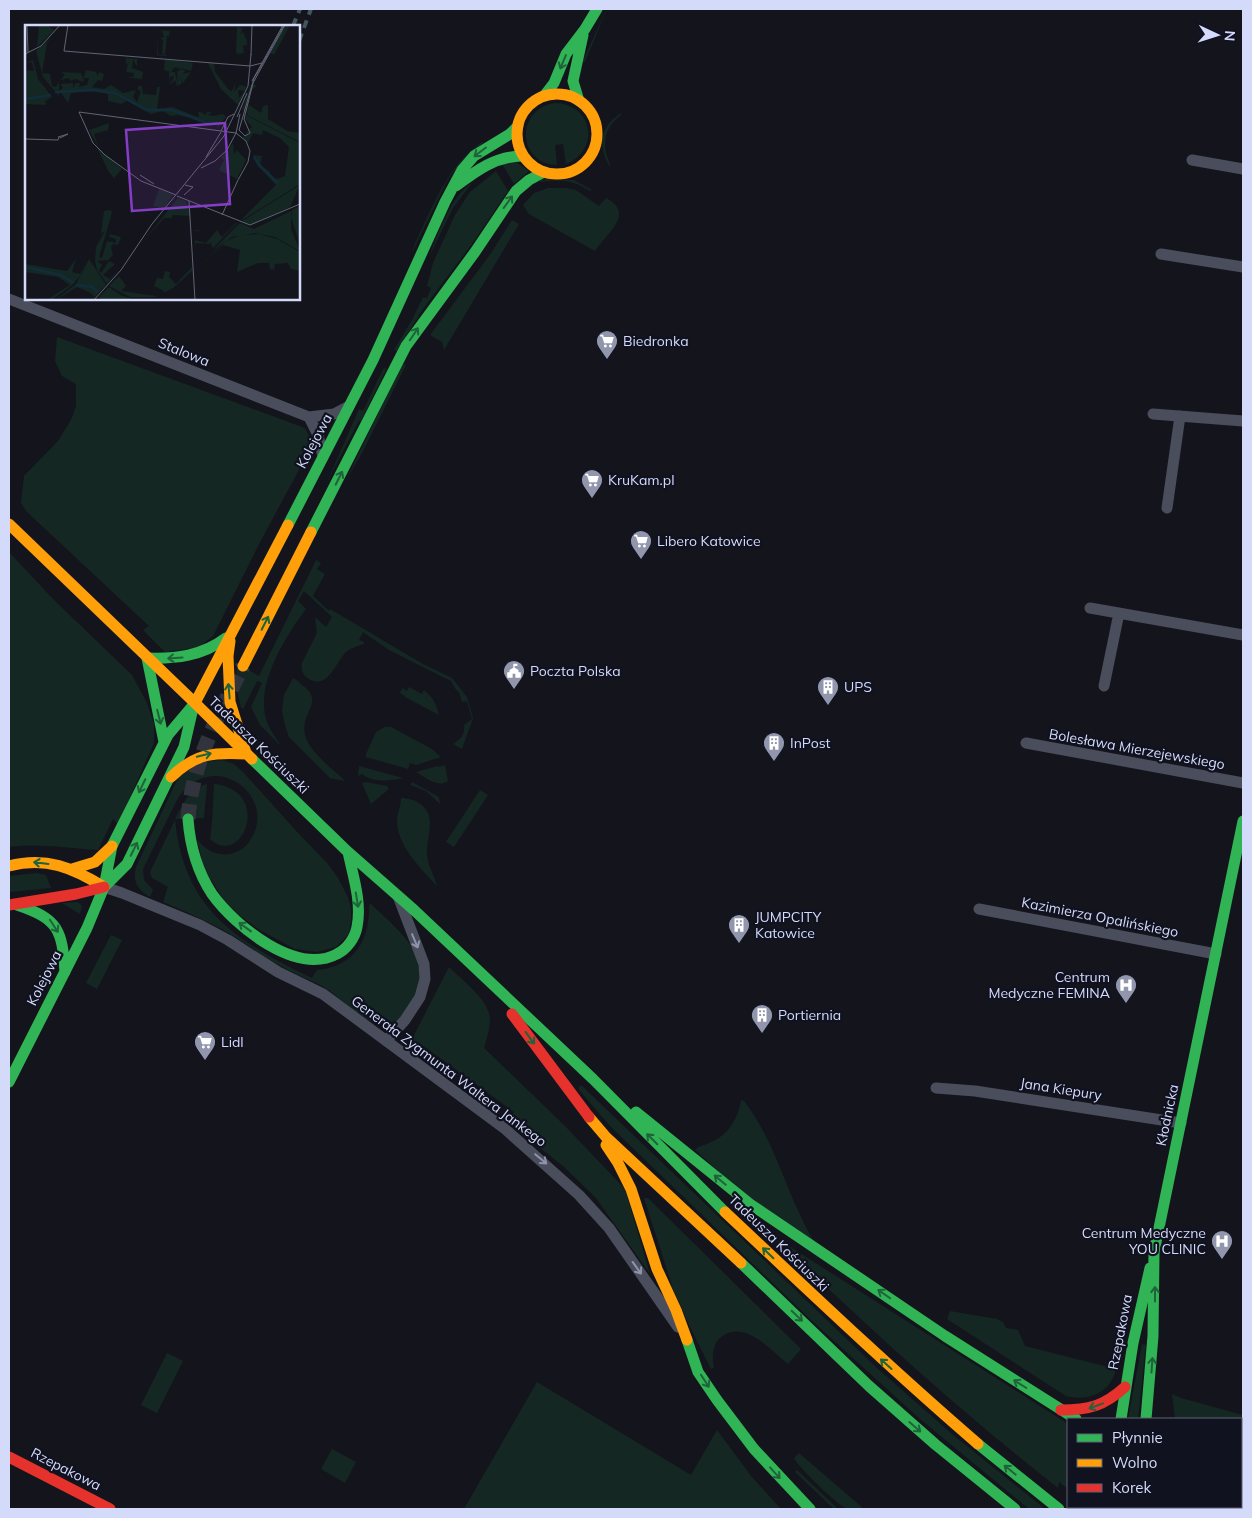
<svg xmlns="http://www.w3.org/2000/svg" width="1252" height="1518" font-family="Mulish,sans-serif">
<rect width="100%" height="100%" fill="#14151c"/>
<path fill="#142722" d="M607,9L585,62H582Z
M555,103C593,104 601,150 566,164L563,144L555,145L557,165C517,164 515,109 555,103Z
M621,113V115C604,127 601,146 610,164V167C597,145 600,127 621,113Z
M482,142L483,143L454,171L447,181L412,253C414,244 420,233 424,224C439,192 452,163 482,142Z
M501,162H516L529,171L514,184Z
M496,171L508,191L472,244L423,309L397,351L394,350L413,318L423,297L427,298L431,288L427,286L433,263L455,215L470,192Z
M548,179L574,180L592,190L590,191C573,180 560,179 540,182V180Z
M472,183L453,208L430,255C436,236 454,191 472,183Z
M548,188H566L576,190L599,206L606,198C636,214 606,234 595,251L529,214L523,205L534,193Z
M512,220L519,224L444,350L442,342L430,335L489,256Z
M57,337L305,428L311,440L308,453L258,546L213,636L199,647L165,652L143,630L149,626L27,512L21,503L24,476L58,441L71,420L76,406V384L62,376L55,361Z
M402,364L406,365L362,453L345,482Z
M387,368L361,421H359L326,484L359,409L363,411L383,369Z
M9,552L54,600L132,675L147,703L154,724V743L118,824L113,819L98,850C67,848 39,843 9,847Z
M316,560L321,563L317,569L325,574L313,596L329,611L330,609L423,664L452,678L467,697L473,718L462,749L453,744C461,739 465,735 464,725L472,719L467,701L462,702L459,692L456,690L451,681L389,650L363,632L359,640L364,642V644C358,646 351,648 346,652C335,663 327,693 306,677C302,673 301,669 302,663L317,633L315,617L326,627L332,617L304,591L298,601L306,609C286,636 258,680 265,715C267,727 275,736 281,746L260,725L251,707L262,683L257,681L243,709L241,707L237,691L236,663L259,676Z
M293,678C297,680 299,682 302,685C327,703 297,713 306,738C311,753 334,770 345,781L330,778L289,737L285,725L282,710L284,695Z
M409,687L422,694L424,690C432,696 437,705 439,715L405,697V696L400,693L402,688L407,691Z
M385,727H391L432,749L441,757L416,765L410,763L408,769L366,757V754L376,732Z
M222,760L234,764L243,772L300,835L328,864L338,878L348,897L351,909V921L349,934L336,947L317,952L295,949L258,929L239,915L224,900L204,869L197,839C205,850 216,856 230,854C239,852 247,847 251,839C278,795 213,747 178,798L143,869L144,880L153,890L150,897C138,890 132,881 136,867L178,778L195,763Z
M445,765L448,781C438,788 426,778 416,772L438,766L439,767Z
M359,766L403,778C390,781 373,783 362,774L358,776Z
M366,782L387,786L389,789L371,804L362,783Z
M412,782L439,797L440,804L426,791L410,785Z
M207,784L204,818L175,819C183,804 189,789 207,784Z
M214,784C273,790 243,869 210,839C213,822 213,802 214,784Z
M480,790L488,795L454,847L446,842Z
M401,798C416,798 430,807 430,823C430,834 426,844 427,855C428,866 434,875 437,886C421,869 397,845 397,821C397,813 401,806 401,798Z
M175,820C184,910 237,942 312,978L317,970C354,966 370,941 369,905L371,904C400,932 440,961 409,1004C404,1012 399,1023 388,1025C371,1028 344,1002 330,991C316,981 298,976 283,967C263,957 245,942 225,931C205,920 184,911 163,902L168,887L152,878L150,872Z
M36,873L46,875L51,888L9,892V876Z
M78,902L82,906L80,914L62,903Z
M111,935L122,940L97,989L86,983Z
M449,967C461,979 484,996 489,1013C492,1023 487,1038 484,1048L565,1126L625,1189L650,1274L596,1198L563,1166L507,1122L514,1112L418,1042L411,1052L409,1045Z
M581,1085L878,1369L952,1434L1045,1509H1029L920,1419L811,1320L610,1126L579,1090V1087Z
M741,1100L744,1101C776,1142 786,1194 813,1240L744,1194L695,1150C699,1145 703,1146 709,1143C728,1136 738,1119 741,1100Z
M644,1198H648L801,1349L788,1364C769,1349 743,1317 719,1339C712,1346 712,1359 714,1368L711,1369L688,1323L673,1289Z
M781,1241L1068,1424V1489L1059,1482L1058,1488C960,1411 869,1329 780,1242Z
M950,1311L997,1319L1003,1322L1006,1328L1018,1330L1025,1346L1116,1369C1111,1392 1089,1402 1066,1396L947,1319Z
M1142,1344L1146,1345L1138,1419H1128Z
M167,1353L183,1361L157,1413L141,1405Z
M537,1382L691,1475L717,1430L751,1476L781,1509H464Z
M1172,1394L1181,1398L1243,1415V1487L1241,1486V1419H1175Z
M332,1449L356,1462L345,1483L321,1469Z
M799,1453L864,1509C860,1509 853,1510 848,1509C839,1507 799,1468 794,1458Z
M797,1470L838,1509H834L795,1472Z
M1154,1507H1197L1201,1509H1154Z"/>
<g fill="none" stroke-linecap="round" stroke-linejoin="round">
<path stroke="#31333d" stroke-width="15" stroke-dasharray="15 8" stroke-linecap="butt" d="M188,819C192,763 218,716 243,666"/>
<path stroke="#4a4e5c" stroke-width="11" d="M1192,160L1243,169
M1161,254L1243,267
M9,299L309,417L318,435L323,457
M1153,414L1243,421
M309,417L334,414L349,406
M1167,508L1180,416
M1090,608L1243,635
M1104,686L1119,613
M1026,743L1243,783
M104,887L122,893L200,925L228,940L278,972L323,994L504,1128L579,1195L609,1228L678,1327
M979,909L1216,954
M386,1041L405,1020L420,997L425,979L424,964L398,896
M936,1088L975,1091L1181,1123"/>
<path stroke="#30b455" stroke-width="11" d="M544,96L554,83L566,54L585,29L597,9
M579,101L573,81L583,35
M456,186C477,170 496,156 523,156
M288,525L373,360L445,202L462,170L474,156L510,134L518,126
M311,532L406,346L475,252L516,191L529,180L544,172
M147,658C176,659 202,656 226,638
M147,658L164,742
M252,759L348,852L414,910L593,1079L725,1212
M188,819C190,846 197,871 212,894C235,926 296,976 337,954C347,949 355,938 357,927C362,902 353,876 348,852
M104,887L127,864L184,747L193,708
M17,905C59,919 62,930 65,972
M9,1082L87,928L104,887L112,846L168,735L195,703
M636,1112L750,1204L945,1336L1076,1419
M741,1263L869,1386L936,1445L1015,1509
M687,1340L698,1372L717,1400L754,1449L810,1509
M1121,1419L1133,1343L1150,1268
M1146,1419L1153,1336L1154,1252L1243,821
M978,1444L1059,1509
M1132,1507V1509"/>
<path stroke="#ff9f0a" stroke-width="11" d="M517 134a40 40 0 1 1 80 0a40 40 0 1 1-80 0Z
M9,524L195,703
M230,641L228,656L230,702L246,753
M243,666L311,532
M252,759L195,703L288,525
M171,777C196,753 214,752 247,754
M9,866C46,856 73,868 104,887
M72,869L95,862L112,846
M589,1117L606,1137L741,1263
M606,1145L618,1163L631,1189L657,1269L676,1310L687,1340
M725,1212C808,1290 891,1369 978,1444"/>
<path stroke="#e5322d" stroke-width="11" d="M9,905L76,894L104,887
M512,1014L589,1117
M1061,1410C1089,1410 1104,1406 1125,1387
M9,1457L110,1509
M1218,1507L1222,1509
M1106,1509L1107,1507"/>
<path stroke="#40565c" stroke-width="4" stroke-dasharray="8 6" stroke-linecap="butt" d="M293,26L300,9
M299,41L311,9"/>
</g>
<defs><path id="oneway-shaft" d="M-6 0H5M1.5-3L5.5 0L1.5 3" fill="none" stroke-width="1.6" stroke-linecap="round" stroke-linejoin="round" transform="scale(1.25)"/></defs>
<g stroke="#20633a">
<use href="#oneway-shaft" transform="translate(563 62) rotate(113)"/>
<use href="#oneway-shaft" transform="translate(480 152) rotate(143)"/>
<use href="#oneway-shaft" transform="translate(508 202) rotate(-54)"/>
<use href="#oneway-shaft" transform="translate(414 334) rotate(-56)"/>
<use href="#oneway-shaft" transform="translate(339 478) rotate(-63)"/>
<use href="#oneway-shaft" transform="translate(265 623) rotate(-63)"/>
<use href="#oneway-shaft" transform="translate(175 658) rotate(176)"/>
<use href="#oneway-shaft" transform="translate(229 691) rotate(-95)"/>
<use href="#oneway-shaft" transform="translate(159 717) rotate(76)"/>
<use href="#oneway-shaft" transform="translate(204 755) rotate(-14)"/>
<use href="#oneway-shaft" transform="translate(142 786) rotate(116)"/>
<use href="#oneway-shaft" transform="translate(134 849) rotate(-64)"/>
<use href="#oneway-shaft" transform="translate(41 863) rotate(-173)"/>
<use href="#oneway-shaft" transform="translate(357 900) rotate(81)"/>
<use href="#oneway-shaft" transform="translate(54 926) rotate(57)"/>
<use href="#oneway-shaft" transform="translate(245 927) rotate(-144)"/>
<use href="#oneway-shaft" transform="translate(530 1038) rotate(54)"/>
<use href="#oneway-shaft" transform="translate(652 1139) rotate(-135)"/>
<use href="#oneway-shaft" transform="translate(720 1180) rotate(-140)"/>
<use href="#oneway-shaft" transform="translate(768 1253) rotate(-136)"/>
<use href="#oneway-shaft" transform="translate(884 1294) rotate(-145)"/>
<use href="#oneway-shaft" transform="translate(1155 1294) rotate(-90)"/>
<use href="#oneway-shaft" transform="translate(797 1316) rotate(44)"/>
<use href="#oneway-shaft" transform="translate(886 1364) rotate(-138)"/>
<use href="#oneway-shaft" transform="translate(1152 1365) rotate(-86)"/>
<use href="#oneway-shaft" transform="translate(705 1381) rotate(57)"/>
<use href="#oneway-shaft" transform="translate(1020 1384) rotate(-148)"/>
<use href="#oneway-shaft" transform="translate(1096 1406) rotate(160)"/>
<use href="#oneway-shaft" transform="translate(915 1427) rotate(41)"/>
<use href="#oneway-shaft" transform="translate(1010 1470) rotate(-141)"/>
<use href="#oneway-shaft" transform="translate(775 1473) rotate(48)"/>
</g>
<g stroke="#8f94ab">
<use href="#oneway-shaft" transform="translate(415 941) rotate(67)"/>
<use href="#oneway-shaft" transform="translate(541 1159) rotate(40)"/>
<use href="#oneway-shaft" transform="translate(637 1268) rotate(54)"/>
</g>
<defs>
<g id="supermarket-pin" transform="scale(1.125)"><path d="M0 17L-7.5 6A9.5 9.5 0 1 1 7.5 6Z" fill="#9196ac" stroke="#101220"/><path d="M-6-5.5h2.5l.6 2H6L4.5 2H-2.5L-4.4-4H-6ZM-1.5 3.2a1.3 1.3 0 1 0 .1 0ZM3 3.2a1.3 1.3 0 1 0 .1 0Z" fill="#fff"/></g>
<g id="civic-pin" transform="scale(1.125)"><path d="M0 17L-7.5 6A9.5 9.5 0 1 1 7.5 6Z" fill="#9196ac" stroke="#101220"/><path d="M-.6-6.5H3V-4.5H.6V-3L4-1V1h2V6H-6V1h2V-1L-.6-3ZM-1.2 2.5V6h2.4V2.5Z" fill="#fff"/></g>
<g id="building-pin" transform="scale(1.125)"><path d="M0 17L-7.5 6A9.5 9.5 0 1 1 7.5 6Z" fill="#9196ac" stroke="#101220"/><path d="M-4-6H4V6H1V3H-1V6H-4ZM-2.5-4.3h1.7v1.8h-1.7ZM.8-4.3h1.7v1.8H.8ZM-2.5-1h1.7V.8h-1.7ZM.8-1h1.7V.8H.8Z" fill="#fff"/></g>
<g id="hospital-pin" transform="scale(1.125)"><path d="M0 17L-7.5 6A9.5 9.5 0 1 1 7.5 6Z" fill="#9196ac" stroke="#101220"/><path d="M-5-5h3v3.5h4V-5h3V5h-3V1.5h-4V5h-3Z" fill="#fff"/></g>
</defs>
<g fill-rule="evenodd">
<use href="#supermarket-pin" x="607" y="341"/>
<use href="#supermarket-pin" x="592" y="480"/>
<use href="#supermarket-pin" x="641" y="541"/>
<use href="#civic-pin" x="514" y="671"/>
<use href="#building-pin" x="828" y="687"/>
<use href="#building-pin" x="774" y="743"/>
<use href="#building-pin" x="739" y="925"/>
<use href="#hospital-pin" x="1126" y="985"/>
<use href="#building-pin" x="762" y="1015"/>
<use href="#supermarket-pin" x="205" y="1042"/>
<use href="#hospital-pin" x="1222" y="1241"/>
</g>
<g text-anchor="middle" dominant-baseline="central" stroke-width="4.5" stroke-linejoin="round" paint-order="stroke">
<g font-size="14" fill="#d4dbfa" stroke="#101220" text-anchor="start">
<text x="623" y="341">Biedronka</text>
<text x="608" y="480">KruKam.pl</text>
<text x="657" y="541">Libero Katowice</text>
<text x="530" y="671">Poczta Polska</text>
<text x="844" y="687">UPS</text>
<text x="790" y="743">InPost</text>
<text x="755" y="917">JUMPCITY<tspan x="755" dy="16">Katowice</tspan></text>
<text x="1110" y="977" text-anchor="end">Centrum<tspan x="1110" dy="16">Medyczne FEMINA</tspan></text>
<text x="778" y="1015">Portiernia</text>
<text x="221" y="1042">Lidl</text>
<text x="1206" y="1233" text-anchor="end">Centrum Medyczne<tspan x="1206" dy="16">YOU CLINIC</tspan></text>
</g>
<g font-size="14" fill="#d4dbfa" stroke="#101220">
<text transform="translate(184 352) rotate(22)">Stalowa</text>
<text transform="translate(314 441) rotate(-62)">Kolejowa</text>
<text transform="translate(259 745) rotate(44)">Tadeusza Kościuszki</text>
<text transform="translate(1137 749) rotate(10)">Bolesława Mierzejewskiego</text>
<text transform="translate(1100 917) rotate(11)">Kazimierza Opalińskiego</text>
<text transform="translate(44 978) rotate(-63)">Kolejowa</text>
<text transform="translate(449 1071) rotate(37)">Generała Zygmunta Waltera Jankego</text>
<text transform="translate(1061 1089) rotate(9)">Jana Kiepury</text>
<text transform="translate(1167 1115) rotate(-78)">Kłodnicka</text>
<text transform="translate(779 1243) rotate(44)">Tadeusza Kościuszki</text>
<text transform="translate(1120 1332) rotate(-79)">Rzepakowa</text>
<text transform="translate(66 1469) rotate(27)">Rzepakowa</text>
</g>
</g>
<g transform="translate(25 25)">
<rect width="275" height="275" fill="#14151c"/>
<path d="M14,0H22L29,5L12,22ZM260,0H265L249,30L245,28ZM212,2L218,3L215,9L218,7L222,16V20L218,21L219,28L214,29L211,28ZM132,5L145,6L144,11L139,12H142L140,30L143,31H139V28L138,31L132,30V12L133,29L137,30L138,15L135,13L139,12L137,6ZM26,13L22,18L17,48L25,49L27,61L31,62L34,56V71L18,52L11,26ZM101,33L112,34V42L108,34L107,43L118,47L117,54L100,52H108L109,48L101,47L104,35L101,41ZM140,34L168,38L166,46L152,42L161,46L157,49L166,47L158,58L154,50L157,58L154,60L152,61L150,55L145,60L149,51L145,52L144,60V47H150L153,60L152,46L156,45L150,42L146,47L139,45ZM8,35L13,54L27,72L20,76L21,80L0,79V45L9,46L7,37L0,38ZM183,38H189L190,47L204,65L207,66L211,56L209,67L215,60L221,61L220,66L213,65L214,73L220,66L214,81L196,64ZM61,45L71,47L73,51L74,47L79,49L77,56L73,55L67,62L79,64L86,60L98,68L111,65L108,72L112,77L116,66L113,65V61H117L118,69L131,70L132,62H135L132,84L147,82L170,91L174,92L173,86L181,90L182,87H187L183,90L188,91L198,89L201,92L192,104L193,99L153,90L146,91L138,86L126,89L102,76L96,79L83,76V69L67,66L46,68L43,78L35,66L38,62L35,59L48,58V63L51,58H55L54,62L62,60L64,53H59L58,57L51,54L45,56L44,53L35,55L40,50L36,47L56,48L58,54ZM229,59L232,61L226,65L224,80L236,88L238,81L243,80V94L262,106L275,108V117L222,90L223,88H222L227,61L221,87L217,84L226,60ZM221,90L275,118V159L214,197L251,160L233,141L228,130L237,131L235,141L244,146L247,154H252L260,151L264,122L255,113L238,105L237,110L228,108L223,118L218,112L225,109V105L223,108L220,109L227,102L220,94ZM84,98L83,105L69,109L74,123L64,105ZM208,118L209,129L212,125L221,135L212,154L194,145L199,135L196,133ZM72,123L97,144L89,153L84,147ZM275,160L265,182L227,200L216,197ZM134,164L148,170L139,183L128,181ZM153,173L161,176L166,191L147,190V193H139L117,218ZM275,181V219L266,192L267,185ZM84,185L87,186L85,195L74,232L77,233L82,216L91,218V214L84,212L85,209L96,212L93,220L88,219L86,222L88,230L83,235L72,236L77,240L74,245L76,248L84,236L90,239L78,250L85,254L95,244L82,259L72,245L70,236L71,222L80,206L76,209L79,186ZM266,186V204L275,226L250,212L230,208L207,212L188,225L215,198L229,204ZM211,198H212L188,223L185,217L184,219L171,218L170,221V205H173L174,206H170V215L181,218L192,205L197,212ZM234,209L252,214L275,227V246L266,244L263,238L250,239L249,245L245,244L244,238H233L212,247L215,225L198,220L173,242L201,216L216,210ZM56,230L62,233L55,251L45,262L26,275H22L45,260L33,252L0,247V239L42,246L51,234L47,247L55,249L62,233ZM64,234L81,260L67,275L69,271L64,267L52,262L31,275L51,259ZM167,242V246L148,263L130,272H105L84,261L94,251L101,261L96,266L131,271L141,267L129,261L132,253L138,254L140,246L145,247L144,252L151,259ZM84,262L95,270L111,275H77L74,272Z" fill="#142722"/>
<path fill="none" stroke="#112c3b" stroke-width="2.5" d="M30,67L68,65L90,68L122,85H147L182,98H195M0,74L26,70M229,132L234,140L253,158M0,242L36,250L49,258M51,260L67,262L73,267"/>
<path fill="none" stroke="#616475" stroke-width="1" d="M2,0L3,27M43,0L39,26L225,41L237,38M259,0L234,45L229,53L227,60L214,105L220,111L225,108L219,94L228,58L260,0M0,29L16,21L35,0M226,30L227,0M227,56L258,0M212,92L222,68M196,106L203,92L209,89M211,108L215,89M33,112L43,109L35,113M0,114L33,115L34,112M181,132L196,107M190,136L202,125L211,108M176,143L190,136M115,150L129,159M151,170L116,156L80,130L68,118L54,87L211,108L221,116L225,126L223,137L213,155M159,170L168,162L160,160M152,171L225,200L275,179M164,176L170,275M197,190L213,155M69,275L96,245L127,199L199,111L223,61L226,29"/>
<path fill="#843ec5" fill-opacity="0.15" stroke="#843ec5" stroke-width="2.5" d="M200,98L205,179L107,186L101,105Z"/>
<rect width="275" height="275" fill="none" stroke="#d4dbfa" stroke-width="2.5"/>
</g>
<rect width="1252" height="1518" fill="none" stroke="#d4dbfa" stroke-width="20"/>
<rect x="1067" y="1418" width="175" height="90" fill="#101220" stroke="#5e6277"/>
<rect x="1077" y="1434" width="25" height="8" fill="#30b455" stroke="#5e6277"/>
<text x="1112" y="1443" font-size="15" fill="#d4dbfa">Płynnie</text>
<rect x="1077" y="1459" width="25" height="8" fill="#ff9f0a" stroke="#5e6277"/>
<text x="1112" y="1468" font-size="15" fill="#d4dbfa">Wolno</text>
<rect x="1077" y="1484" width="25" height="8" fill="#e5322d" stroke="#5e6277"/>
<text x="1112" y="1493" font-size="15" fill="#d4dbfa">Korek</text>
<g transform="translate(1217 35) rotate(94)" stroke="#101220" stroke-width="4" paint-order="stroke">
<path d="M0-4L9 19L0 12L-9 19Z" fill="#d4dbfa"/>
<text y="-8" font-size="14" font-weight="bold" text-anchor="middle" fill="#d4dbfa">N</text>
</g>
</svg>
